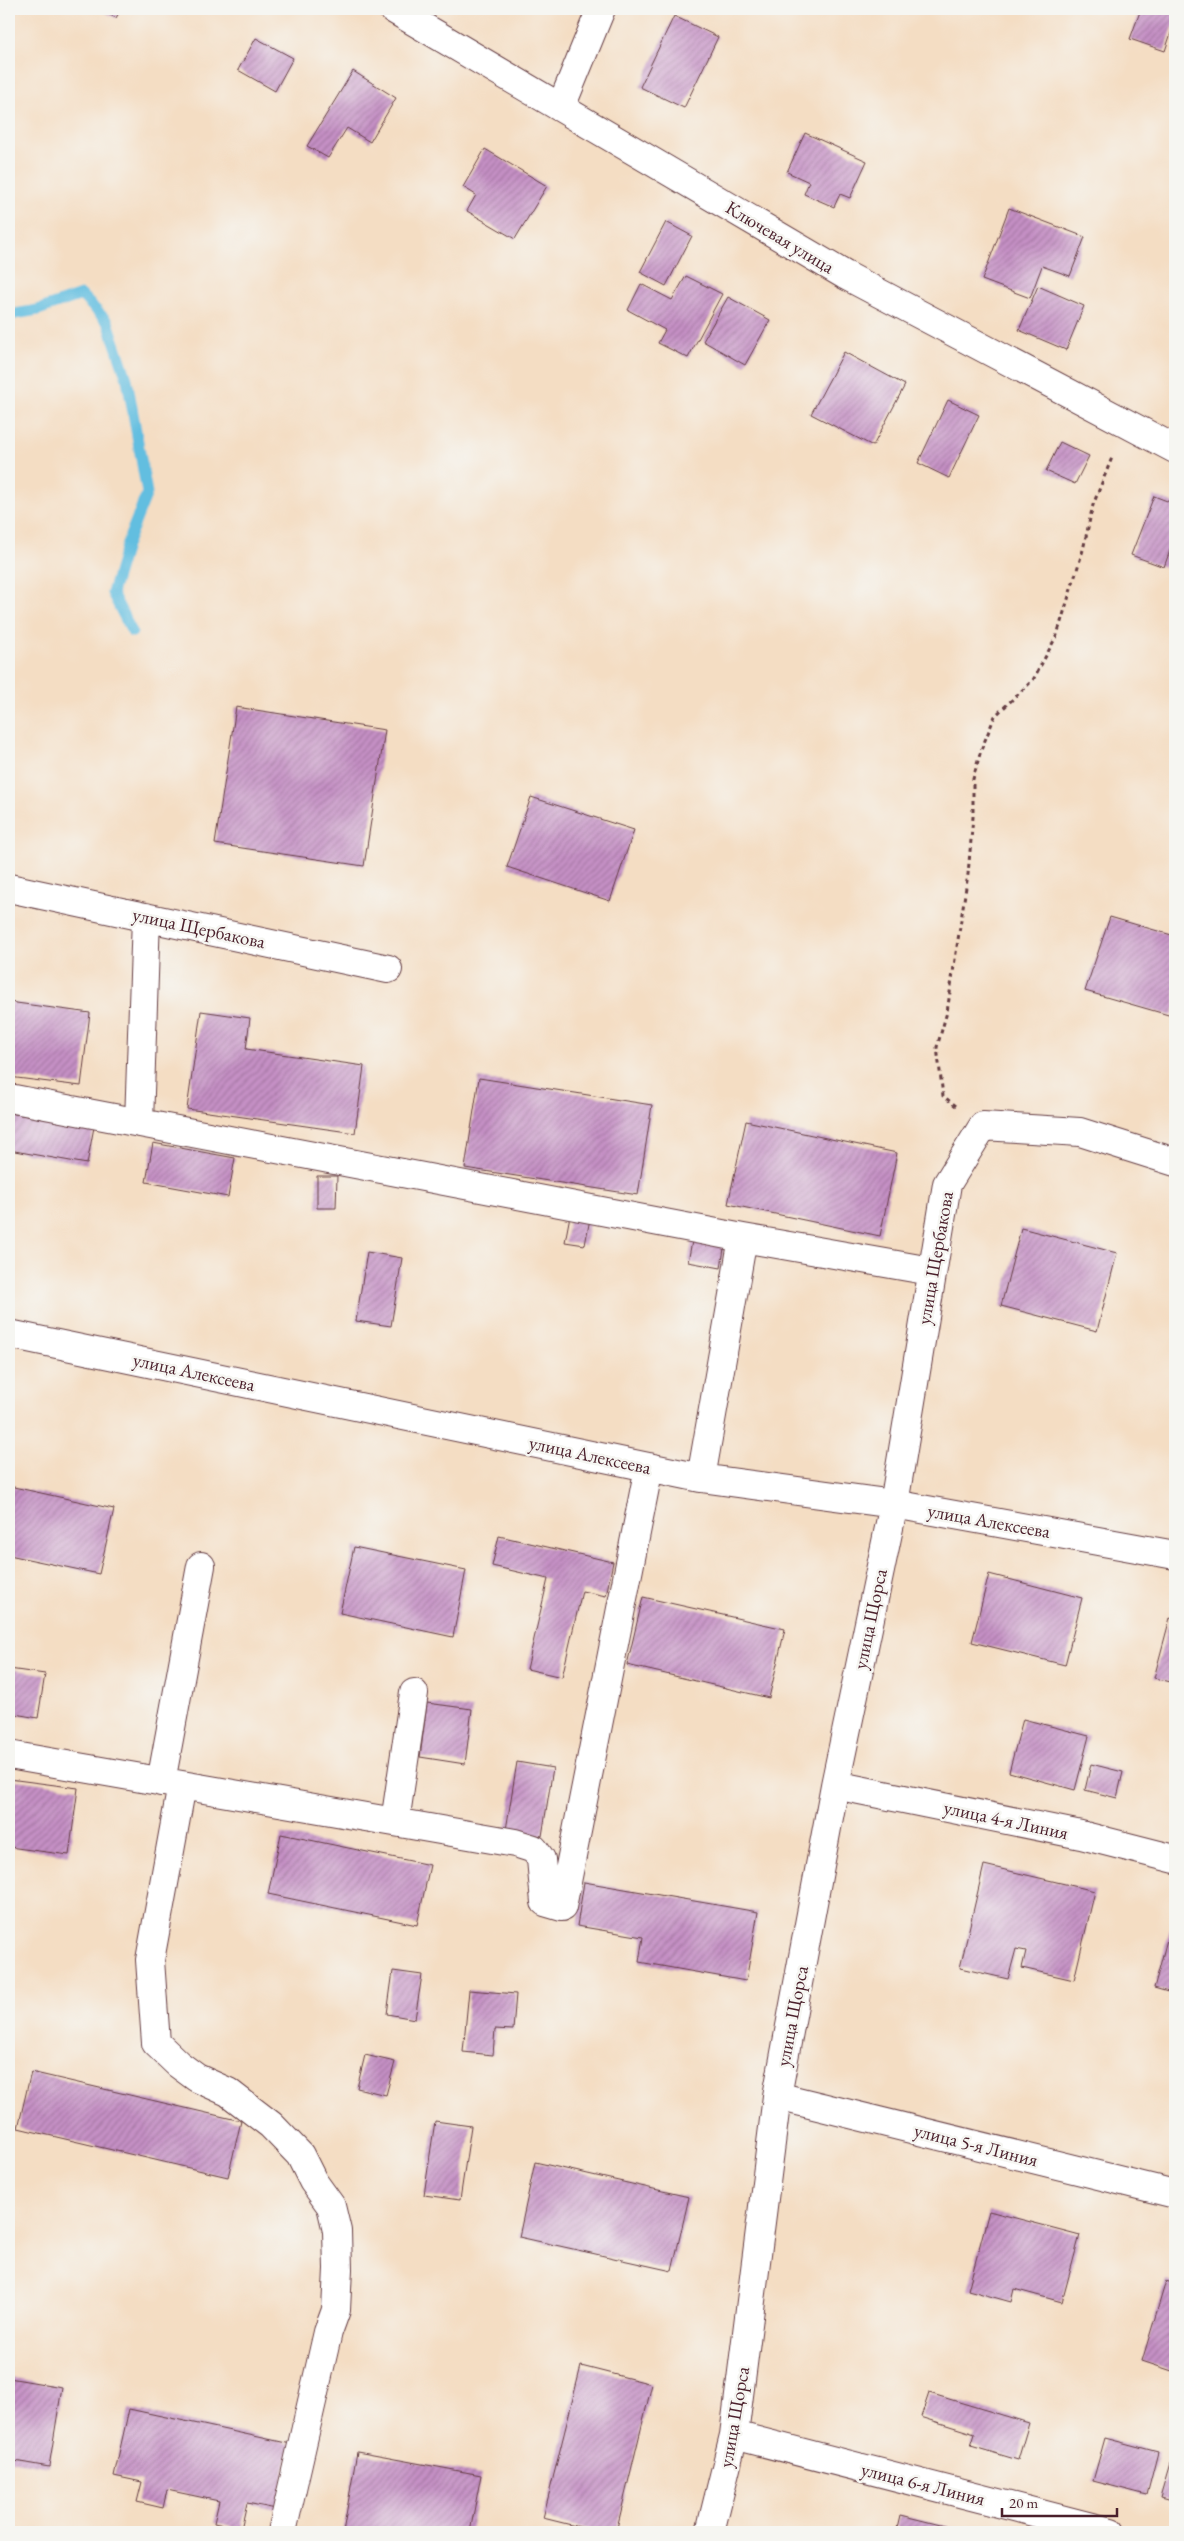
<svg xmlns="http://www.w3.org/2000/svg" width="1184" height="2541" font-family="'EB Garamond',serif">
<defs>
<pattern id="building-hatch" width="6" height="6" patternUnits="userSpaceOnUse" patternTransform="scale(1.25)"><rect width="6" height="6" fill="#c590c5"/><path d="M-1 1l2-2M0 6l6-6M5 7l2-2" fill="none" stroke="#a275a0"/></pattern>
</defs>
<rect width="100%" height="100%" fill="#f6f6f2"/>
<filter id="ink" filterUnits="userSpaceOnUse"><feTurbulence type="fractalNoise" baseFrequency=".02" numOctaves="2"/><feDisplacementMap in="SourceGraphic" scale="10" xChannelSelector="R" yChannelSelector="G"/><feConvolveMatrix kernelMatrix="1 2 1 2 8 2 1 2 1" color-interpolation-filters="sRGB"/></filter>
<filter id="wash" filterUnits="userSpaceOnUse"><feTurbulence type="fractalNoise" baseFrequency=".0096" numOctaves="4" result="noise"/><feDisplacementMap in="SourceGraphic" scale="20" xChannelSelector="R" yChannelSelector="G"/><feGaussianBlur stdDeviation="1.12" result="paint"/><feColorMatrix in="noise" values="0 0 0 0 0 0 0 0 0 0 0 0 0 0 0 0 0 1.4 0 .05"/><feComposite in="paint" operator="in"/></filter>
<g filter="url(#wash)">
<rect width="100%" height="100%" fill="#f4ddc3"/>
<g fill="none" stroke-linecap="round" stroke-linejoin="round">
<path stroke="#62bee0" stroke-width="11" d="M9,315L38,310L81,295L108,322L127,379L147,493L127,543L112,593L132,632"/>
</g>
<g id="blocks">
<path fill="url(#building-hatch)" d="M98,9H121L116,18Z
M1141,9H1175V21L1165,51L1130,39Z
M674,16L718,37L684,108L640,87Z
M256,38L293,58L275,91L238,70Z
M353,71L396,98L370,142L347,128L328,158L307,146Z
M805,133L867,161L850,198L840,194L834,207L804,194L809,182L787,172Z
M485,149L547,186L515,239L467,211L476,195L463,187Z
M1009,208L1085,237L1070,276L1042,266L1030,298L982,280Z
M666,222L692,236L666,286L640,272Z
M686,276L722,294L688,358L658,343L665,330L628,310L641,284L672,300Z
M1038,286L1084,306L1066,350L1019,330Z
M728,297L770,320L745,365L703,341Z
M844,352L905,385L873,446L811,414Z
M948,400L979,415L949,478L918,463Z
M1060,442L1089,456L1075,484L1046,471Z
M1154,496L1175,504V537L1164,567L1131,555Z
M236,707L385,730L364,866L215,844Z
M531,797L634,830L610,901L507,867Z
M1110,917L1175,936V1007L1172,1016L1085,991Z
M9,1002L90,1013L81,1086L9,1077Z
M201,1011L250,1018L246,1049L364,1066L355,1133L187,1109Z
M479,1078L652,1105L638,1195L465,1168Z
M9,1113L94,1127L87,1164L9,1150Z
M746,1121L897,1153L880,1236L728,1204Z
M153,1143L235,1158L228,1197L146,1182Z
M317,1176H337L336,1208H317Z
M572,1205L592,1208L585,1245L565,1242Z
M1021,1228L1117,1253L1097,1331L1001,1306Z
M693,1236L725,1242L721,1268L688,1262Z
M367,1252L402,1258L391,1326L356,1321Z
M9,1486L114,1509L99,1574L9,1555Z
M499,1536L613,1562L606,1596L582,1591L562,1677L527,1669L548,1579L492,1566Z
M354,1547L466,1570L453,1637L340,1613Z
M989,1574L1082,1598L1065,1665L972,1642Z
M643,1597L785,1629L769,1698L627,1665Z
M1170,1618L1175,1620V1683L1154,1678Z
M9,1669L45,1674L38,1718L9,1713Z
M427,1703L472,1709L465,1764L420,1757Z
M1023,1719L1089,1736L1075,1790L1009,1772Z
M517,1762L553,1768L542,1836L506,1830Z
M1091,1764L1123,1772L1117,1798L1085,1790Z
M9,1779L78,1788L69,1855L9,1847Z
M281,1834L430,1865L417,1925L268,1894Z
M984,1865L1095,1891L1074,1980L1022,1968L1026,1951L1016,1949L1008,1979L960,1968Z
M584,1882L758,1912L746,1981L639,1962L643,1937L577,1926Z
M1171,1925L1175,1926V1994L1154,1988Z
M393,1971L422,1975L415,2019L387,2014Z
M469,1990L516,1994L513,2030L495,2029L493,2055L463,2052Z
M365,2055L395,2062L386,2095L357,2088Z
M31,2072L241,2121L228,2177L18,2128Z
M435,2121L471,2126L460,2200L424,2195Z
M535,2162L689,2197L672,2271L519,2237Z
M989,2211L1080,2235L1062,2302L1014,2289L1011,2302L968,2290Z
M1166,2281L1175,2284V2372L1142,2361Z
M581,2366L652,2384L616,2532H600L543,2518Z
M9,2378L62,2387L49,2467L9,2460Z
M929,2393L1029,2423L1018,2460L971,2446L975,2434L921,2417Z
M129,2409L291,2444L276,2509L247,2503L241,2529L214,2523L219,2501L167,2490L163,2508L137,2502L142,2482L114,2476Z
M1105,2438L1158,2452L1147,2495L1093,2481Z
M357,2452L481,2475L470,2532H343Z
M1170,2463L1175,2465V2501L1160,2497Z
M900,2515L969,2532H896Z"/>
</g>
</g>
<g filter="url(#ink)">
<use href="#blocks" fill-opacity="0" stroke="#643c42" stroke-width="1"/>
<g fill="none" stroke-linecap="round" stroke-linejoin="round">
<g stroke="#643c42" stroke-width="30">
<path id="minor" d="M393,9L845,275L1175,449
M561,107L601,9
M9,888L388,969
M9,1098L743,1238L931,1271
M139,1122L146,917
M9,1334L701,1478L894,1504L1175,1555
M701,1478L743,1238
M9,1755L515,1843L534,1849L541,1859L545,1902L562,1907L649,1467
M161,1782L201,1566
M182,1785L150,1960L156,2043L178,2064L197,2078L228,2092L271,2125L300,2155L313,2181L331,2206L337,2231L338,2269L336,2310L328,2332L282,2532
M835,1785L1081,1835L1175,1859
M395,1822L414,1693
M777,2096L1175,2194
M734,2435L1111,2532
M710,2532L734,2435L777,2096L835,1785L894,1504L947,1184L983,1126L1080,1132L1175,1162"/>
</g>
<path stroke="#643c42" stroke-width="3" stroke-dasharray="4 4" stroke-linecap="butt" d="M956,1106L943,1096L937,1047L947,1012L968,874L973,817V779L981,750L995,716L1033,680L1057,635L1083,550L1093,505L1113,455"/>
<use href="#minor" stroke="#fff" stroke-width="28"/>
</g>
</g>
<g text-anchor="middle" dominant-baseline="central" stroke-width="5" stroke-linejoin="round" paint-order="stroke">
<g font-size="19" fill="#4a1f2b" stroke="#f6f6f2">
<text transform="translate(780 237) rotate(31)">Ключевая улица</text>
<text transform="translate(199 928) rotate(12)">улица Щербакова</text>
<text transform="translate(935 1258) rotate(-80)">улица Щербакова</text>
<text transform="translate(194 1372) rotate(12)">улица Алексеева</text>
<text transform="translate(590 1455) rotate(12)">улица Алексеева</text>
<text transform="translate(989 1521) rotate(10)">улица Алексеева</text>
<text transform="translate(870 1619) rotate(-78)">улица Щорса</text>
<text transform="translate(1006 1820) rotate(12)">улица 4-я Линия</text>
<text transform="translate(792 2016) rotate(-79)">улица Щорса</text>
<text transform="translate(976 2145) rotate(14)">улица 5-я Линия</text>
<text transform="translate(734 2417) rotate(-80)">улица Щорса</text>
<text transform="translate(923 2484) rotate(14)">улица 6-я Линия</text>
</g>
</g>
<rect width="1184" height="2541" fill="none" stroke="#f6f6f2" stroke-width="30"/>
<path d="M1002 2508v8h115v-8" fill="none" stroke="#4a1f2b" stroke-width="2.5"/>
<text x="1009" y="2508" font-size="15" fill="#4a1f2b" stroke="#f6f6f2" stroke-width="4" paint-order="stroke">20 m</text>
</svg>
